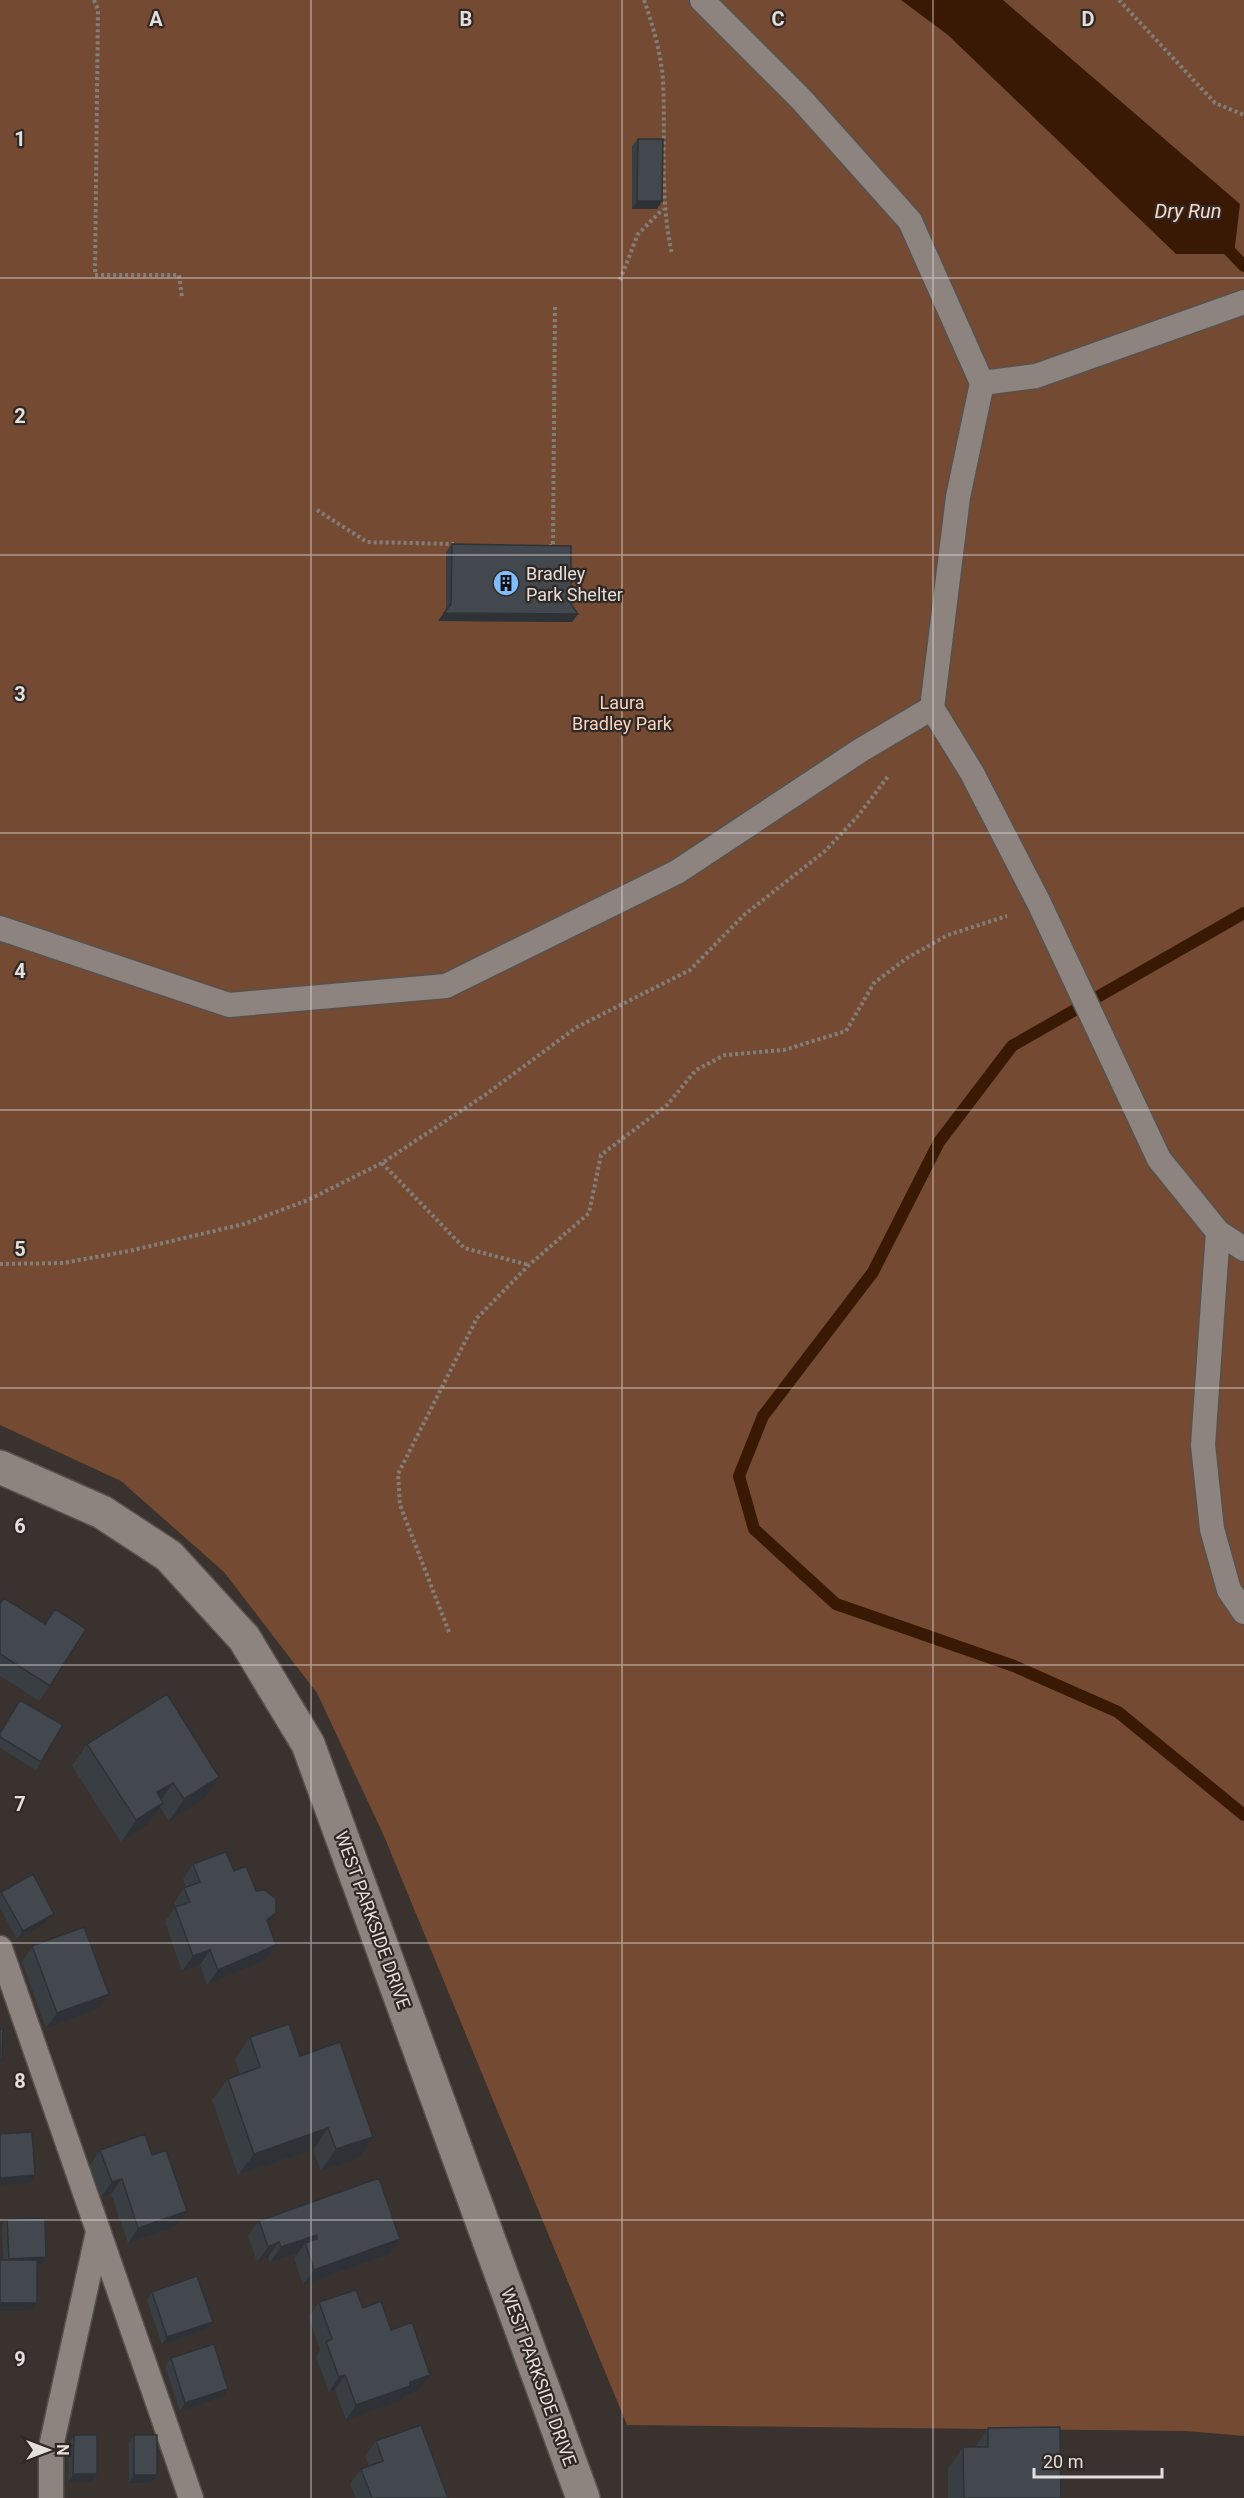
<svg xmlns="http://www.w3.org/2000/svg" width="1244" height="2498" font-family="Roboto,sans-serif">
<rect width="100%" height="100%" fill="#39322e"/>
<path fill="#744b32" d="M0,0H1244V2436L1186,2431L627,2425L384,1836L317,1693L224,1572L121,1481L0,1425Z"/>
<path fill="#391904" d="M901,0H1003L1240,204L1234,254H1176L948,35Z"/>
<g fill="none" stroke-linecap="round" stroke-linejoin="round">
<path stroke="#391904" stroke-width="12" d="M1222,243L1244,266
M1244,913L1012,1046L939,1142L873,1272L763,1416L739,1476L754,1529L836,1604L1014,1666L1118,1712L1244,1815"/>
<g stroke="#57514e" stroke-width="27">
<path id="service" d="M702,0L801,99L910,221L982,383L958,497L932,708L972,773L1039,903L1159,1159L1218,1232L1244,1249
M982,383L1036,376L1244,302
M0,928L229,1005L446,986L677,872L861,750L932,708
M1218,1232L1203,1445L1212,1529L1229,1590L1244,1612
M0,1948L191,2498
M51,2498V2447L98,2232"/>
</g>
<g stroke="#57514e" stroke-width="36">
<path id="minor" d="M0,1467L102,1512L169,1556L244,1638L308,1744L583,2498"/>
</g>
<path stroke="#847e7a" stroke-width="4" stroke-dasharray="3 3" stroke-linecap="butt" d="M94,0L98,9L95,275H179L182,297
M644,0C653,26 661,53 663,80C666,138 659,197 672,254
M1119,0L1215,103L1244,115
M620,280L638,234L663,209
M317,510L367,542L454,544
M549,546H553L555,306
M382,1163L464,1248L529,1265
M0,1264L63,1263L129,1251L244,1224L308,1200L382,1163L485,1095L577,1027L690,970L744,915L825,851L858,816L889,775
M449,1632L400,1505L398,1474L477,1318L529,1265L589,1213L601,1155L667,1105L696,1070L725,1055L784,1050L846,1031L874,983L907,958L948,935L1007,916"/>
<use href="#service" stroke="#8d847f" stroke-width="24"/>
<use href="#minor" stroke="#8d847f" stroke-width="33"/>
</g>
<path fill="#393e43" d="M638,139L662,201L657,209H632V146Z
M452,544L578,614L572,622L438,621L446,611V552Z
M0,1603L45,1623L55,1609L50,1686L39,1701L0,1676Z
M167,1694L204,1799L169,1821L160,1807L148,1824L121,1842L72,1766L87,1744Z
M20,1700L41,1762L36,1770L0,1748V1732Z
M193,1864L234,1871L256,1891L276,1913L268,1924L276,1945L265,1960L207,1985L200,1965L182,1971L165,1922L175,1907L174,1903L184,1888L186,1887L183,1879Z
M1,1892L54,1914L49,1921L17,1939L0,1908V1893Z
M32,1946L98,2009L46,2028L22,1962Z
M250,2037L300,2056L358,2159L321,2171L313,2150L238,2175L212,2100L228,2079L240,2074L235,2059Z
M100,2150L152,2155L176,2226L128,2243L111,2194L101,2197L90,2165Z
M7,2219L46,2257L41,2265H37L31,2311H0L3,2260L2,2226Z
M259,2221L400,2239L389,2254L303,2285L294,2258L298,2253L270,2262L268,2257L257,2262L248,2236Z
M152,2292L207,2329L162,2345L147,2300Z
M319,2302L363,2308L391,2330L419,2390L404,2396L400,2401L346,2420L335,2390L329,2392L316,2357L320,2350L309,2317Z
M171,2358L223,2397L180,2411L165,2366Z
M988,2428L1061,2498H948V2469L963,2447H975Z
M74,2435L92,2482H68L69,2443Z
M134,2435L157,2475L151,2483H129V2443Z
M376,2441L448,2498H356L350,2484L361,2469L369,2466L365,2456Z"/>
<path fill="#2e3237" d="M637,201H662L657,209H632Z
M444,613L578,614L572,622L438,621Z
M219,1777L204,1799L169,1821L184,1799Z
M173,1783L158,1804L157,1792Z
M163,1803L148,1824L121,1842L136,1820Z
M276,1913L265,1928L267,1920Z
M54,1914L49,1921L17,1939L23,1931Z
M276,1945L265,1960L207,1985L218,1970Z
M210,1950L200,1965L182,1971L193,1956Z
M109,1994L98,2009L46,2028L57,2013Z
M328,2128L313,2150L238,2175L254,2154Z
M373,2137L358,2159L321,2171L336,2149Z
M35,2175L30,2183L0,2185V2178Z
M122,2179L111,2194L101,2197L112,2182Z
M187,2211L176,2226L128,2243L138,2228Z
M317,2235L307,2249L305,2243L298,2253L270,2262L281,2247Z
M400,2239L389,2254L303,2285L314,2270Z
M279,2242L268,2257L257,2262L268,2247Z
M46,2257L41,2265L3,2267L9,2259Z
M0,2303H37L31,2311H0Z
M213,2322L207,2329L162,2345L167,2337Z
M345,2375L335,2390L329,2392L339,2377Z
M430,2375L419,2390L404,2396L400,2401L346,2420L356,2405Z
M228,2389L223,2397L180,2411L185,2403Z
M73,2474H97L92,2482H68Z
M134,2475H157L151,2483H129Z"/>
<path fill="#42484e" stroke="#2e3237" stroke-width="1.5" d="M638,139H663L662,201H637Z
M452,544L571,546V604L578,614L444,613L451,604Z
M4,1598L45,1624L55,1609L86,1629L50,1686L0,1654V1603Z
M167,1694L219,1777L184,1799L173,1783L157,1792L163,1803L136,1820L87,1744Z
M20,1700L63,1725L41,1762L0,1737V1733Z
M226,1852L234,1871L246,1866L256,1891L265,1890L276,1899V1913L267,1920L276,1945L218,1970L210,1950L193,1956L175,1907L190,1902L184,1888L200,1882L193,1864Z
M33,1874L54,1914L23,1931L1,1892Z
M84,1927L109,1994L57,2013L32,1946Z
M289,2024L300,2056L340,2042L373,2137L336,2149L328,2128L254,2154L228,2079L260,2067L250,2037Z
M0,2029H3L2,2060H0Z
M32,2132L35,2175L0,2178V2134Z
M145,2134L152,2155L166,2150L187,2211L138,2228L122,2179L112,2182L100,2150Z
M379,2178L400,2239L314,2270L305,2243L317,2239V2235L281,2247L279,2242L268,2247L259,2221Z
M45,2218L46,2257L9,2259L7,2219Z
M0,2260H37V2303H0Z
M197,2276L213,2322L167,2337L152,2292Z
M356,2290L363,2308L381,2301L391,2330L412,2322L430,2375L410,2382V2386L356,2405L345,2375L339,2377L326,2342L332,2339L319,2302Z
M214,2344L228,2389L185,2403L171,2358Z
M421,2425L448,2498H372L361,2469L383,2461L376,2441Z
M1060,2427L1061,2498H964L963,2447H988V2428Z
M74,2435H97V2474H73Z
M134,2435H157V2475H134Z"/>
<path fill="none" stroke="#e4dfdd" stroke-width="1.5" stroke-opacity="0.55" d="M311,0V2498M622,0V2498M933,0V2498M0,278H1244M0,555H1244M0,833H1244M0,1110H1244M0,1388H1244M0,1665H1244M0,1943H1244M0,2220H1244"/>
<defs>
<g id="building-disc" transform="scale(1.35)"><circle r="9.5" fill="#80bdfa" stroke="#2f2824"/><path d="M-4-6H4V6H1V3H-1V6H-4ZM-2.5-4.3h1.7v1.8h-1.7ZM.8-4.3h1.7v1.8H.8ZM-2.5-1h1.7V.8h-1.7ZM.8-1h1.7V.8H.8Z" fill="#111"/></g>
</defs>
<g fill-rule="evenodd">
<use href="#building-disc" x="506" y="583"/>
</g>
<g text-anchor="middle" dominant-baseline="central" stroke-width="4.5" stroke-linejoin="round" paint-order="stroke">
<g font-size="18" fill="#e4dfdd" stroke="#2f2824" text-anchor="start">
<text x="526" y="573">Bradley<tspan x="526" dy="21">Park Shelter</tspan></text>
</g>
<g font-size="18" fill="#f9d3bd" stroke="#2f2824">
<text x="622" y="702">Laura<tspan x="622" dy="21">Bradley Park</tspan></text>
</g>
<g font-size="18" fill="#e4dfdd" stroke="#2f2824">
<text transform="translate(373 1920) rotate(70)">WEST PARKSIDE DRIVE</text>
<text transform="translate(539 2377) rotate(70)">WEST PARKSIDE DRIVE</text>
</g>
<g font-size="20" font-style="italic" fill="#fed8c2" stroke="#2f2824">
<text x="1188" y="211">Dry Run</text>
</g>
</g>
<g font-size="20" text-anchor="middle" font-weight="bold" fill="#e4dfdd" stroke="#2f2824" stroke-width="4.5" stroke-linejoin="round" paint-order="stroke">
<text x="156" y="26">A</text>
<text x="466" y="26">B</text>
<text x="778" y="26">C</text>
<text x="1088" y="26">D</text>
<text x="20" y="146">1</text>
<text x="20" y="423">2</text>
<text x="20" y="701">3</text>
<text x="20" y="978">4</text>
<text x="20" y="1256">5</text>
<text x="20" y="1533">6</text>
<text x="20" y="1811">7</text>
<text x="20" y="2088">8</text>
<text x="20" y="2366">9</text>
</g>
<g transform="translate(48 2450) rotate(90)" stroke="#2f2824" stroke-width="4.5" paint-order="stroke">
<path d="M0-4.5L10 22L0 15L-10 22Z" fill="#e4dfdd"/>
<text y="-9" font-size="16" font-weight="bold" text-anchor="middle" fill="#e4dfdd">N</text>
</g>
<path d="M1034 2468v9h128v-9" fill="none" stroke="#e4dfdd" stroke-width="3"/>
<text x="1043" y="2468" font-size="18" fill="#e4dfdd" stroke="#2f2824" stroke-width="4.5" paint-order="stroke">20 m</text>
</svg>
